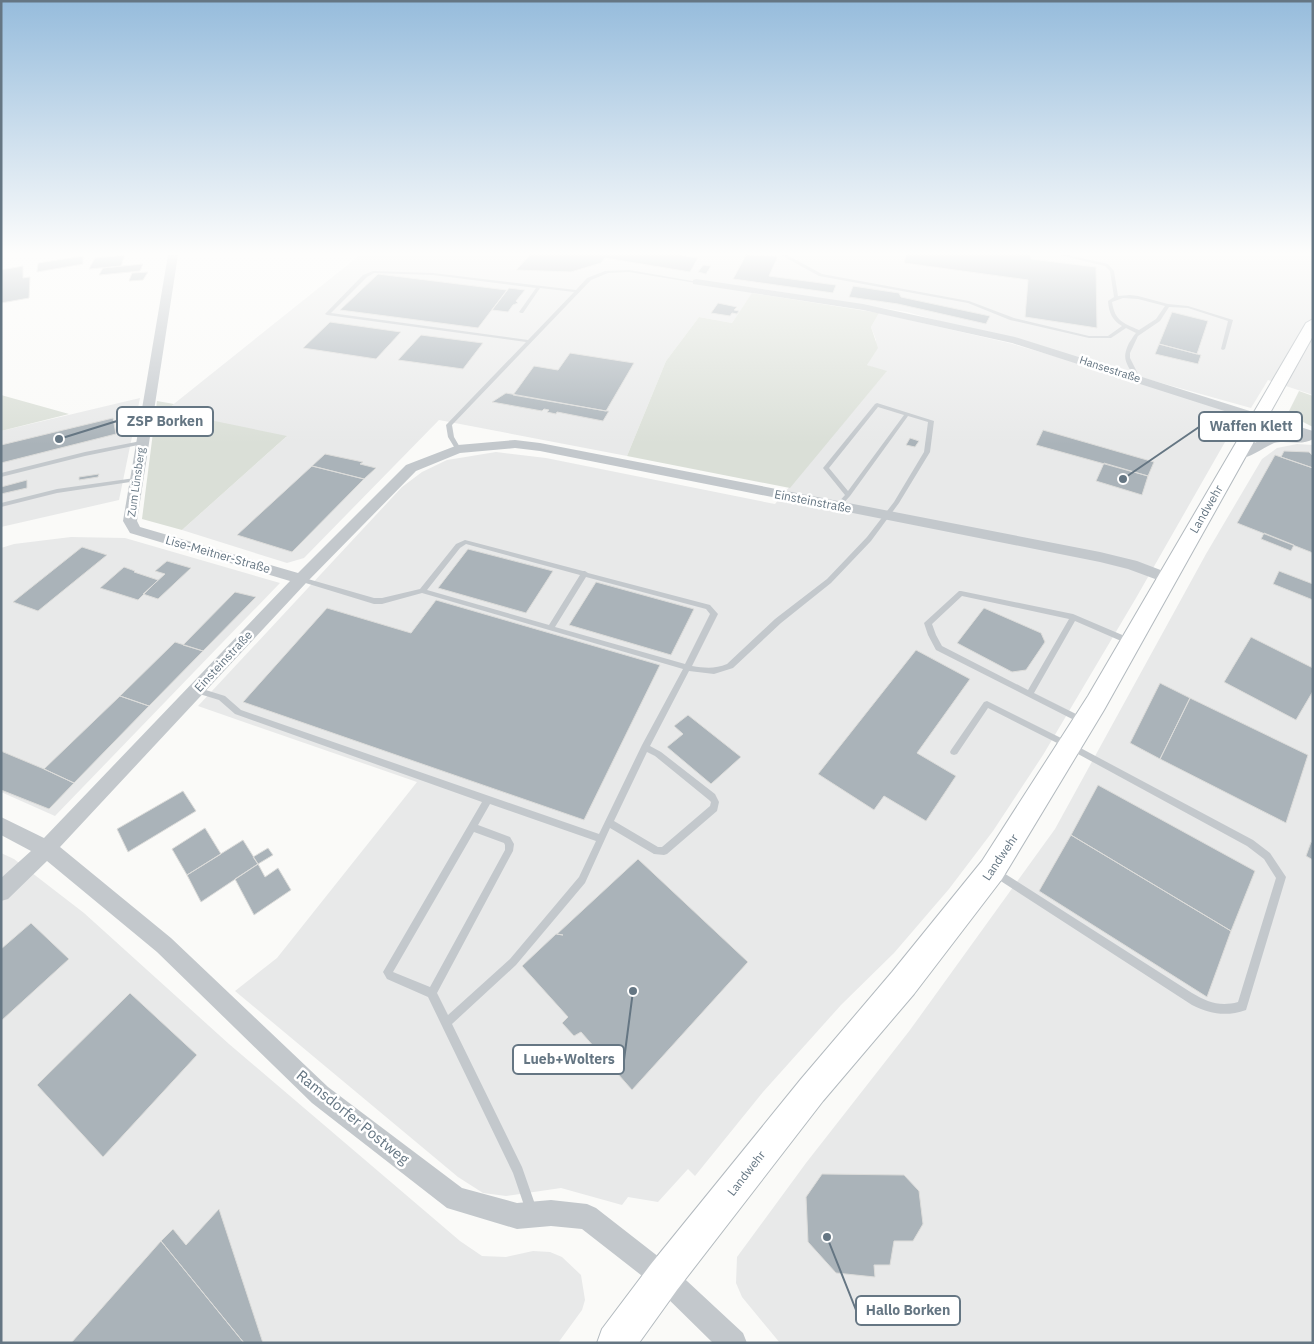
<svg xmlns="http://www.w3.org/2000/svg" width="1314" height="1344" font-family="'IBM Plex Sans',sans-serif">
<rect width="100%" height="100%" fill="#fafaf8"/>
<path fill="#e8e9e9" d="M360,255H1313V395L1268,380L1251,408L907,312L756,288L732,323L699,317L666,361L627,456L439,420L304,558L287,563L182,530L286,437L165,411Z
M879,313L1009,343L1133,379L1223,410L1232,415L1237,421L1136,598L1043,755L993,831L949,889L894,953L841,1005L763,1092L695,1176L688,1169L658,1202L628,1197L622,1205L561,1188L506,1196L483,1193L458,1177L235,991L277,958L417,782L198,706L402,487L422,472L447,460L496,452L546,458L775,504L886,372L867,365L876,340L871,327Z
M140,398L119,500L1,527V431Z
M1297,444L1313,445V1343H780L742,1297L736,1283L737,1257L806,1163L910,1030L1055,829L1206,554L1262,459L1277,448Z
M71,537L125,538L280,583L55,816L1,792V548L14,544Z
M1,853L14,859L84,913L229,1044L460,1241L482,1256L506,1257L533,1251L550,1252L562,1257L581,1275L585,1300L582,1310L558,1343H1Z"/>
<path fill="#dadfd7" d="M752,293L879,313L871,327L878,348L867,365L887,371L790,488L627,456L666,361L699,317L732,323Z
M1299,391L1313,396V427L1291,416L1289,411Z
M1,395L69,414L1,431Z
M157,401L174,404L166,411L287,436L182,530L142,519Z"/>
<path fill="#aab3b9" stroke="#dcdcda" d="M125,255L121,266L89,269L95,258Z
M530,255H680L698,258L690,272L605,258L601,263L571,272L516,270Z
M746,255L778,256L769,276L836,285L833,293L733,279Z
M906,255H1030L1031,259L1096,267L1097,328L1025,317L1028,280L904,263Z
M83,256V264L37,272L38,263Z
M143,264L140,271L99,275L103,268Z
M703,265L711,266L706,274L698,272Z
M23,266V278L30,277L29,298L1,303V270Z
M148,272L143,280L129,281L132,273Z
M378,274L507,290L478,328L340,310Z
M853,286L899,293L901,297L990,316L986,324L898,304L849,297Z
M509,288L525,290L516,301L518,303L513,305L508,312L492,310Z
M718,303L737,307L734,310L739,311L737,314L732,313L730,316L711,313Z
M1172,312L1208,321L1197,354L1159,344Z
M330,322L401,332L376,359L303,348Z
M421,335L483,343L463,369L398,360Z
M1159,344L1201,355L1198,364L1155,354Z
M570,353L634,363L606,411L513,395L534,366L558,370Z
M506,393L606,411H609L603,421L557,412L556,414L547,412L549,410L544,409L542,411L492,402Z
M113,418L116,434L1,463V445Z
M1043,430L1154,462L1148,476L1036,445Z
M910,438L919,441L915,447L906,445Z
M1284,451L1309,452L1313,456V468L1281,457Z
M325,454L363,462L360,464L376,468L364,479L312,466Z
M1275,455L1313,468V553L1237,523Z
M1104,463L1148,476L1142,495L1096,481Z
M312,466L364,479L292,552L237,535Z
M99,474L98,477L79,480V477Z
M27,480V488L1,494V487Z
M1264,533L1294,545L1291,551L1261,539Z
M82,547L107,555L38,611L13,602Z
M468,549L553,571L526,613L438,588Z
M167,561L191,568L158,599L143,594L165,574L155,571Z
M124,567L135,571L134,572L158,580L138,600L100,588Z
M1279,571L1313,584V600L1273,584Z
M596,582L694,609L671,655L569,625Z
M235,592L256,597L203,651L183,645Z
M436,600L660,665L584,820L243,702L327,608L411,633Z
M984,608L1041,633L1045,642L1026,670L1012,672L957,643Z
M1251,637L1313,668V691L1296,720L1224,682Z
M175,642L203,651L149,706L120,696Z
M916,650L970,679L917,753L956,776L926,821L884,796L874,810L818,774Z
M1160,683L1190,698L1160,759L1130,743Z
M120,696L149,706L74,783L44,769Z
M1190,698L1308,755L1286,823L1160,759Z
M688,715L741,757L711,784L667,747L683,734L674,726Z
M1,751L44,769L74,783L49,809L1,790Z
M1098,785L1255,871L1231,931L1071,835Z
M183,791L196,811L128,852L117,829Z
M205,828L221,854L187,875L172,849Z
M1071,835L1231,931L1207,997L1039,891Z
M243,840L258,864L201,902L187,875Z
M1311,842L1313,843V860L1306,856Z
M268,848L273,855L258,864L253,857Z
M638,859L748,962L632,1090L581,1032L574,1036L562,1023L568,1017L522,966L556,934L563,935L557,934Z
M258,864L265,877L278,868L291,890L254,915L235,879Z
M31,923L69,959L1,1021V949Z
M130,993L197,1055L103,1157L37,1085Z
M822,1174L904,1175L919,1191L923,1224L913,1241H894L890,1265H874L875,1277L836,1273L808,1242L806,1197Z
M219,1209L263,1343H244L161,1241L173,1229L186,1245Z
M161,1241L244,1343H71Z"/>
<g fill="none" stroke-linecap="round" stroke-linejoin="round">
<g stroke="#b3babf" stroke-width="2">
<path id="secondary" d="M1313,319V336L1104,710L1002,879L914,994L823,1101L677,1290L639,1343H597L602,1329L651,1264L801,1079L892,972L982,861L1088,696L1306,323Z"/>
</g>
<path fill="#c3c8cc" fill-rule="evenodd" d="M781,255H787L822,274L969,301L1014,318L1089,336H1108L1122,326C1112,320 1109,313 1108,301L1114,297L1110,271L1105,266L1059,255H1068L1108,264L1114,271L1118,296L1130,295L1138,296L1168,304L1188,306L1233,320L1225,349L1223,350L1221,349L1228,321L1188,308L1169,307L1160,321L1138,336L1130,353V358L1140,378L1137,380L1134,378C1127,362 1121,360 1129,343C1132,339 1133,336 1136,333L1126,328L1111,338H1089L1010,320L968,303L819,276ZM1123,298L1138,299L1165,306L1156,319L1139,330C1123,323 1115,321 1112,302Z
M629,270L698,282L696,283L629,272L608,273L591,280L452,425L454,437L461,449L458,451L456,450L448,437L446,425L526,342L327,315L325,314L363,275L373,271L433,273L576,290L587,278L605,271ZM374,273L433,275L536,288L519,312L521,313H523L540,288L574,292L528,340L331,313L367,277Z
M877,403L934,421L930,452L899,503L871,541L831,583L781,623L733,668L714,674L689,671L650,746L661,752L715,794L719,802L717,811L667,854L664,855L654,854L610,828L585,883L516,965L452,1024L522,1167L537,1210L535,1214L531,1216L527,1214L513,1173L428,997L387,979L383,972L482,802L235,714L219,700L193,692L192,690L193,688L196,687L225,696L241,710L599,834L642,745L683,669L422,593L382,604H374L299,581L298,579L299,577H301L374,598H382L420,589L456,544L465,540L583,571H585L588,573L710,605L718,614L692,666C705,668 715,669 727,664L775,619L827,579L867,537L894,502L924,452L928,422L908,416L850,496L840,507H836V505L845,495L823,468L875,404ZM878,407L904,415L848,491L829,468ZM466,544L580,575L549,625L427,590L460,548ZM586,577L706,609L710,614L685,664L555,627ZM647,752L655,756L709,800L711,802L710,806L662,847H658L614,821ZM490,804L596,841L579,877L510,959L448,1015L437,993L513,851L514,844L510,837L478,825ZM474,832L504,843L505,845V850L430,987L393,972Z
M141,441L143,442V444L85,456L1,477V473L85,452Z
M135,478L138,480L137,481L57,493L1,507V503L57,489Z
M959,591H961L1073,614L1134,640L1135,642L1134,644H1128L1075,621L1034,693L1086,719L1087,721L1086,723L1083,724L1080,723L936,650L928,635L924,623ZM962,596L1069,619L1028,690L942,646L936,635L932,624Z
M987,701L1073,744L1253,840L1270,853L1286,877L1246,1010C1226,1017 1210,1014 1192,1005L993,876L991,873L993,870L996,869L999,870L1192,993C1207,1002 1220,1007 1238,1002L1276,878L1264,859L1247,846L1067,748L988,708L957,754L954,755L951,754L950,752L951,750L984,702Z"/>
<path fill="#c3c8cc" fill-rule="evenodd" d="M168,255H178L137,521L140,527L298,573L406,465L458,445L515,440L540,443L1100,552L1137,561L1171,574L1173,578L1166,583L1128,569L1100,562L540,451L515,448L460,453L416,471L306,583L60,847L171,938L328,1087L462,1188L517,1203L551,1200L587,1204L596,1208L673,1268L743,1333L747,1343H713L655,1286L582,1229L551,1226L517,1229L447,1208L312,1103L157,952L47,861L8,899L1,901V878L31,851L1,835V817L44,838L290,581L130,533L123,521Z
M696,279L863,304L1015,337L1313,431V439C1303,446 1286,440 1274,443C1262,448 1247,461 1234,458L1232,455L1234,452L1270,436L1299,435L1012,343L863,310L693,284V280Z"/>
<use href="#secondary" fill="#fff" fill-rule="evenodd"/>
</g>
<linearGradient id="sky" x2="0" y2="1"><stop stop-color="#96bcdc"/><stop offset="0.57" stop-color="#fdfdfc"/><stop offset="1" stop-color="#fdfdfc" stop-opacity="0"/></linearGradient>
<rect width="1314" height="444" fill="url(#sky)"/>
<g text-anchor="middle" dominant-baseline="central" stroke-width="5" stroke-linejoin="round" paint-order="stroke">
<g font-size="11" fill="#657683" stroke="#fff">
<text transform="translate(1110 369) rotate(18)">Hansestraße</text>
<text transform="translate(136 482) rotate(-82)">Zum Lünsberg</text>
</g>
<g font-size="12" fill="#657683" stroke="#fff">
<text transform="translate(813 501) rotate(11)">Einsteinstraße</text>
<text transform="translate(1206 509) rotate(-60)">Landwehr</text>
<text transform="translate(218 554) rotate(16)">Lise-Meitner-Straße</text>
<text transform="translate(223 661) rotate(-47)">Einsteinstraße</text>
<text transform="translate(1000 857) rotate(-56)">Landwehr</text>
<text transform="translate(746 1173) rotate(-52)">Landwehr</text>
</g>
<g font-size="15" fill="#657683" stroke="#fff">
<text transform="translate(353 1117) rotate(39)">Ramsdorfer Postweg</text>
</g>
</g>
<path fill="none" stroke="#657683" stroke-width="2" d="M59 439L117 421M1123 479L1199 427M633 991L624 1060M827 1237L856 1310"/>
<g fill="#657683" stroke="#fff" stroke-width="2">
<circle cx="59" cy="439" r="5"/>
<circle cx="1123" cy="479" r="5"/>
<circle cx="633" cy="991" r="5"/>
<circle cx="827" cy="1237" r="5"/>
</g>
<g fill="#fff" stroke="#657683" stroke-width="2">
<rect x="117" y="407" width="96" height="29" rx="5"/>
<rect x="1199" y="412" width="103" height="29" rx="5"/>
<rect x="513" y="1045" width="111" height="29" rx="5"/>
<rect x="856" y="1296" width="104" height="29" rx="5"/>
</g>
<g font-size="14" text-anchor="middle" font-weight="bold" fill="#657683">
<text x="165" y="426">ZSP Borken</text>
<text x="1251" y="431">Waffen Klett</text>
<text x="569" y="1064">Lueb+Wolters</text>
<text x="908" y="1315">Hallo Borken</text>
</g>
<rect width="1314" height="1344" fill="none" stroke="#657683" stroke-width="5"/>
</svg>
